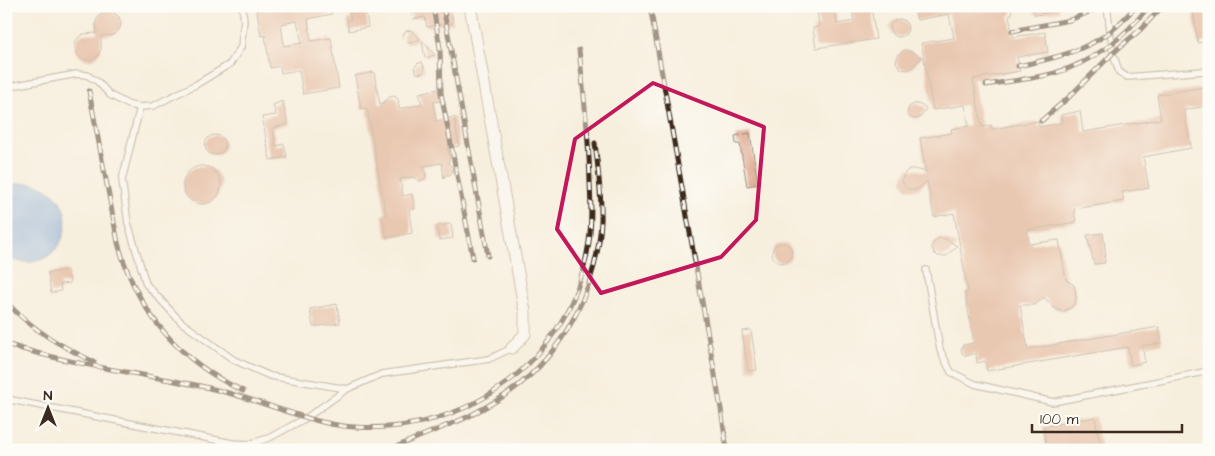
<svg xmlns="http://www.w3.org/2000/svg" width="1215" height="456" font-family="'Architects Daughter',sans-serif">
<rect width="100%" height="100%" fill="#fdfcf7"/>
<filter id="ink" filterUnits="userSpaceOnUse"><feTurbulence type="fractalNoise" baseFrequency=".02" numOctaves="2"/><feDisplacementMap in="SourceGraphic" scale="10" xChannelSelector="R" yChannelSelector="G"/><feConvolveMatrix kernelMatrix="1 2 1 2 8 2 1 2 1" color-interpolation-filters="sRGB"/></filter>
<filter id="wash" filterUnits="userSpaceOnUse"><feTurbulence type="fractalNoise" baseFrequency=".0096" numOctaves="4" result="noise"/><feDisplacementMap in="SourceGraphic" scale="20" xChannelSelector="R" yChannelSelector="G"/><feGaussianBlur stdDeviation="1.12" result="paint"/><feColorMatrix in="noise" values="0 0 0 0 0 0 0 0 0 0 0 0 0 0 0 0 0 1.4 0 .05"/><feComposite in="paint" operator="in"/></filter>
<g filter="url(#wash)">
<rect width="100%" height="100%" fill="#f7efde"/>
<path fill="#73a2dc" stroke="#57667d" d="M29,183C34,184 39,185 44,187C86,209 62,272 17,261C13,260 10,257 6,256V189L16,184Z"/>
<g id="blocks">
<path fill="#d8997a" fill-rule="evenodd" d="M107,6L119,17L121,23L120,28L117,32L113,35L101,36V49L98,56L91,60L83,59L79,56L76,51L75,46L76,41L79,37L83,34L97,33L96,23L97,19Z
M256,6H330L332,14L308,19L311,41L331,38L339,88L303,94L299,70L281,73L280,66L270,68L265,35L261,36ZM297,21L302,43L284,46L281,24Z
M348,6H365L368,27L349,31L347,20L351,19Z
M426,6H450L453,23L427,27L425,17L414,19L412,17L411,13L412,8Z
M851,6H871L876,39L816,48L813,28L819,27L817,10L834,7L837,24L854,21Z
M914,6H1011L1012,14L1009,15L1013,37L1045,32L1048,52L1017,57L1020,71L973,79L982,127L991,125L992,129L1038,121L1039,127L1062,123L1061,115L1080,111L1083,132L1161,119L1157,95L1204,87L1207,106L1184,110L1191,148L1143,157L1149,188L1122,192L1124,201L1074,209L1076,222L1027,230L1029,244L1059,240L1066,280L1074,285L1075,289L1076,298L1075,303L1072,307L1064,311L1058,310L1054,308L1044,297L1035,305H1020L1028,349L1159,327L1162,343L1142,346L1145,362L1131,365L1128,347L987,371L985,361L977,363L976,353L966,356L962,353L961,349L963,345L974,343L965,292H968L954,213L934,217L927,181L918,189L913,190L906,188L903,183L902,179L904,174L909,169H915L926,172L920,138L952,133L951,129L969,126L965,105L933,110L922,47L921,43L954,38L949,14L917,20Z
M1033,6H1059V11L1035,15Z
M1192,6H1209V41L1198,43Z
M890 28a9 9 0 1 1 18 0a9 9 0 1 1-18 0Z
M411,30L420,39L411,43H407L403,39V35L406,31Z
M422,41L435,55L425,58Z
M904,50L910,51L922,57L912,68L906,70L900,68L896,62L898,55Z
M422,62L425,70L422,73L418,74L415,71L414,68L417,64Z
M374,72L380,105L390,97L393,96L396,97L398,99L399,109L422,104L419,93L439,89L441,101L433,102L436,121L454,117L459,146L447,148L450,158L448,163L452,167L453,171L450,175H445L444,179L442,163L423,166L426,175L425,178L422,180L418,181L413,177L400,179L403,196L412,194L415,209L409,210L412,233L387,238L382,215H386L367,108L361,109L355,76Z
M282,101L288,124L273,128L276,146L284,144L287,157L270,160L262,117L276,115L273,105Z
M914,104H918L926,108L921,117L917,119L911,118L907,113L909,107Z
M750,133L758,184L747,186L740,144H736L735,136Z
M205 145a10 10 0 1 1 20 0a10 10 0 1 1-20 0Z
M183 185a19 19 0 1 1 38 0a19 19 0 1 1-38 0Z
M451,224L453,238L439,240L437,226Z
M1103,233L1106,256H1104L1105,263L1094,264L1087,235Z
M939,238L946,239L957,246L946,256H938L934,253L932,248L933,243Z
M772 253a10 10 0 1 1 20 0a10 10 0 1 1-20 0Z
M67,270L70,283L60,284L61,291L51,293L48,273Z
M337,304L340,323L313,327L310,309Z
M751,330L757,370L748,371L742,331Z
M1095,417L1101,450H1047L1043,427Z"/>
</g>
</g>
<g filter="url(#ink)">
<use href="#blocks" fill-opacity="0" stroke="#998c7e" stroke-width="1"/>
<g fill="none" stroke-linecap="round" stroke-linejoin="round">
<g stroke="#998c7e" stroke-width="8">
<path id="service" d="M1107,6L1113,53L1119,72L1127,77L1204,71L1209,74
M6,87L77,74L87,75L98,82L110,95L129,105L140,107L153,106L197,84L230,64L241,47L244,20L242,6
M140,107L122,180L128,223L146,284L181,322L234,360L270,376L347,389
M926,270L940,350L951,372L975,384L1053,402L1209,371
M6,399L232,443L249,444L269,438L306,418L347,389L382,374L489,359L512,348"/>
</g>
<g stroke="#998c7e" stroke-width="13">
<path id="minor" d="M470,6L525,312V334L512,348"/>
</g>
<use href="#service" stroke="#fff" stroke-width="5.5"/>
<use href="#minor" stroke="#fff" stroke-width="11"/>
<g stroke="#3b2a1e" stroke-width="5">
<path id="rail" d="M433,6L440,48L441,93L473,258
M443,6L488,256
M650,6L721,409L727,450
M1012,31L1070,20L1103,6
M1018,66C1050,59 1084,52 1111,31C1120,24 1128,15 1136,6
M986,85C1009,81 1033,79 1055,73C1095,61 1124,38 1149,6
M89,91L118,243C137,312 179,361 243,391
M1041,121L1068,98L1113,53L1141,29L1163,6
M6,302C34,331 59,345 94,362
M6,344C71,365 139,373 205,387C231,393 256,401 282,410C305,417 329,426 355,427C467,435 569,361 588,248C592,226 591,204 590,182C589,137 584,94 579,50
M389,450C406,442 424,435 441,428C452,423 463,420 473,414C486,407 499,400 511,391C565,352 597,287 601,222C602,196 598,169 595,143"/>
</g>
<use href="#rail" stroke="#fdfcf7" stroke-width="3" stroke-dasharray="9" stroke-linecap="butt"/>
</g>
</g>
<path d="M0 0H1215V456H0ZM653,83L764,127L756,220L721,257L601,293L557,229L575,139Z" fill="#f7efde" fill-opacity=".55" fill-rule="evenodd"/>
<path fill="none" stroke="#c2185b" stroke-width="4" stroke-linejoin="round" d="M653,83L764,127L756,220L721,257L601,293L557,229L575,139Z"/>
<rect width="1215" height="456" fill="none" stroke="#fdfcf7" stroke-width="25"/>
<g transform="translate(48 408)" stroke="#fdfcf7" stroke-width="4" paint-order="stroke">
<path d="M0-4L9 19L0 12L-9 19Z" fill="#3b2a1e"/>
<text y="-8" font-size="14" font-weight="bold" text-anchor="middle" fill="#3b2a1e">N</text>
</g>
<path d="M1032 424v8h150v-8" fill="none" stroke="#3b2a1e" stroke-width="2.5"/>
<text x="1040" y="424" font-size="15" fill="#3b2a1e" stroke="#fdfcf7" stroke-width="4" paint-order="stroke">100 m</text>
</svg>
